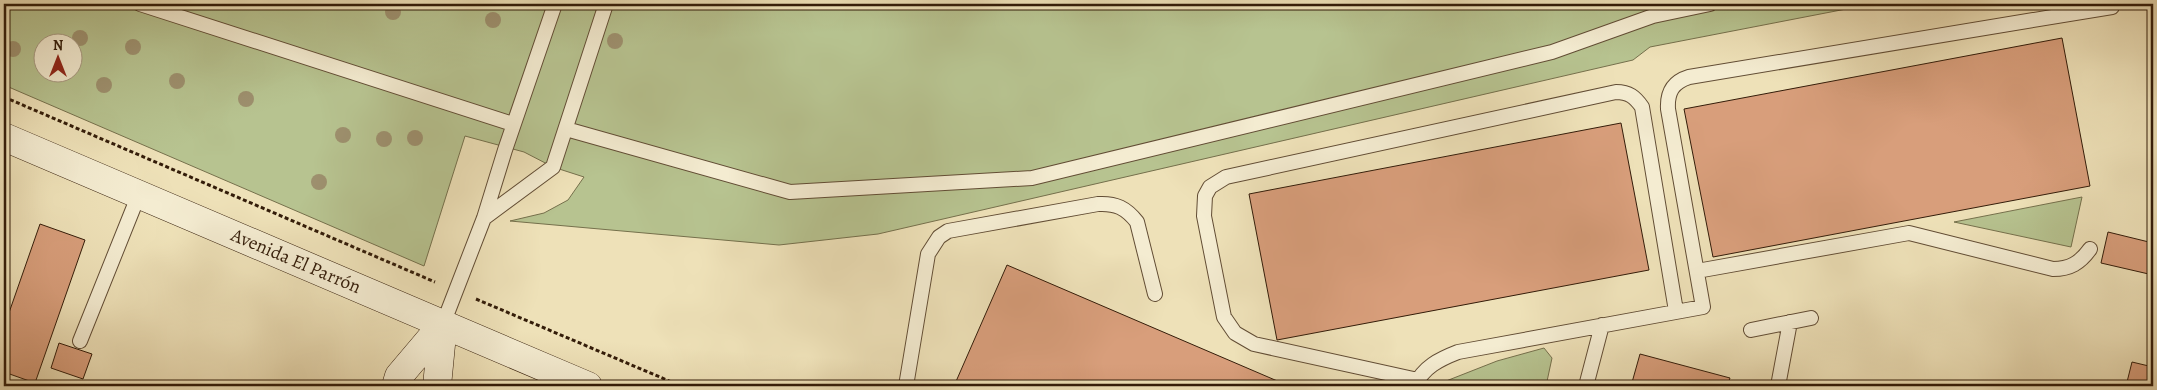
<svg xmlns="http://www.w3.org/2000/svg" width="2157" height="390" font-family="Alegreya,serif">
<rect width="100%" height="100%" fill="#eee1b8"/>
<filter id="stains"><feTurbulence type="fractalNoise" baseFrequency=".004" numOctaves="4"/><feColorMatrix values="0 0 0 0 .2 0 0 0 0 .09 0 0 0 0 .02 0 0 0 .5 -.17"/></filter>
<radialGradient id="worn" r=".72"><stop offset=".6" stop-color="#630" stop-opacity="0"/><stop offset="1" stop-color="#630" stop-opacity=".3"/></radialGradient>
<path fill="#b7c390" stroke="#75704c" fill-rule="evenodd" d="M4,4H1872L1650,47L1633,60L878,234L779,245L510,221L544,213L568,200L584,177L553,167L524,152L465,136L424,266L4,85ZM42,42H72V72H42Z
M2082,197L2071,247L1954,222Z
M1544,348L1552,358L1546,386H1439L1441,383L1497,361Z"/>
<path fill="#d89e7b" stroke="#331c09" d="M2062,38L2090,186L1713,257L1684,109Z
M1621,123L1649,270L1277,340L1249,194Z
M40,224L85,240L35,383L4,372V327Z
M2108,232L2153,243V275L2101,263Z
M1007,265L1289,386H954Z
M59,343L92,354L83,379L51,368Z
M1640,354L1730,378L1727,386H1631Z
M2132,362L2153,367V386H2126Z"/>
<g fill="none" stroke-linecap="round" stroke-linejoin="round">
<g stroke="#624d35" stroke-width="16">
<path id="lane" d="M140,4L513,124
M566,129L790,192L1032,178L1552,52L1653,16L1710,4
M484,218L553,167L606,4
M1697,271L1909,233L2053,269C2070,269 2080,263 2090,249
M443,324L484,218L505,150L555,4
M1751,330L1811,318
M80,341L139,194
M1418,380L1254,344L1235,333L1224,317L1204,216L1205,196L1210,187L1226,177L1616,92C1629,92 1635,97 1642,107L1676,311
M906,386L928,254L939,237L948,231L1098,204C1116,203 1126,208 1137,222L1155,294
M1415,386C1423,367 1440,359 1458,352L1703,307L1668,109C1667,92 1673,82 1689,77L2112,7
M1586,386L1602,325
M1778,386L1790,322"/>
</g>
<g stroke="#331c09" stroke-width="29">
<path id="secondary" d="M4,137L588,386
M396,386L399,376L443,324
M437,386L443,324"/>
</g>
<path stroke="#331c09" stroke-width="3" stroke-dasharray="4 2.5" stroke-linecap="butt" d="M4,97L435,282
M476,299L681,386"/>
<use href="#lane" stroke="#f4ecd1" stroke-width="14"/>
<use href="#secondary" stroke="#f4ecd1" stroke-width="28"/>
</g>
<g fill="#9d906e">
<circle cx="393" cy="12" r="8"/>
<circle cx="493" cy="20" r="8"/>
<circle cx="80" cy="38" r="8"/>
<circle cx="615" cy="41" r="8"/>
<circle cx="133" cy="47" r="8"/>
<circle cx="13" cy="49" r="8"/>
<circle cx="177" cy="81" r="8"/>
<circle cx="104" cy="85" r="8"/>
<circle cx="246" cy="99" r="8"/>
<circle cx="343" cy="135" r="8"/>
<circle cx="415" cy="138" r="8"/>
<circle cx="384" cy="139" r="8"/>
<circle cx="319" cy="182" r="8"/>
</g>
<g text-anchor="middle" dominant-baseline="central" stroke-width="4" stroke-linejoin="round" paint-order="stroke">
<g font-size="19" fill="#331c09" stroke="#f4ecd1">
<text transform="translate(296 261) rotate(23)">Avenida El Parrón</text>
</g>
</g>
<rect width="2157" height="390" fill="none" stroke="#eee1b8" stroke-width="20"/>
<rect x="5" y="5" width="2147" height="380" fill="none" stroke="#331c09" stroke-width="2.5"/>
<rect x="10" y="10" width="2137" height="370" fill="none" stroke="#331c09"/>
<g transform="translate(58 58)"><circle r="24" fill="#f4ecd1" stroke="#a79981"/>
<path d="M0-4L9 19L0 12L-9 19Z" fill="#8f2418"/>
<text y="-8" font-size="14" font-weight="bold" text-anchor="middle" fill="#331c09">N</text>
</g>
<rect width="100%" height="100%" filter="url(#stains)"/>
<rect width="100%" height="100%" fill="url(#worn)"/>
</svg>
